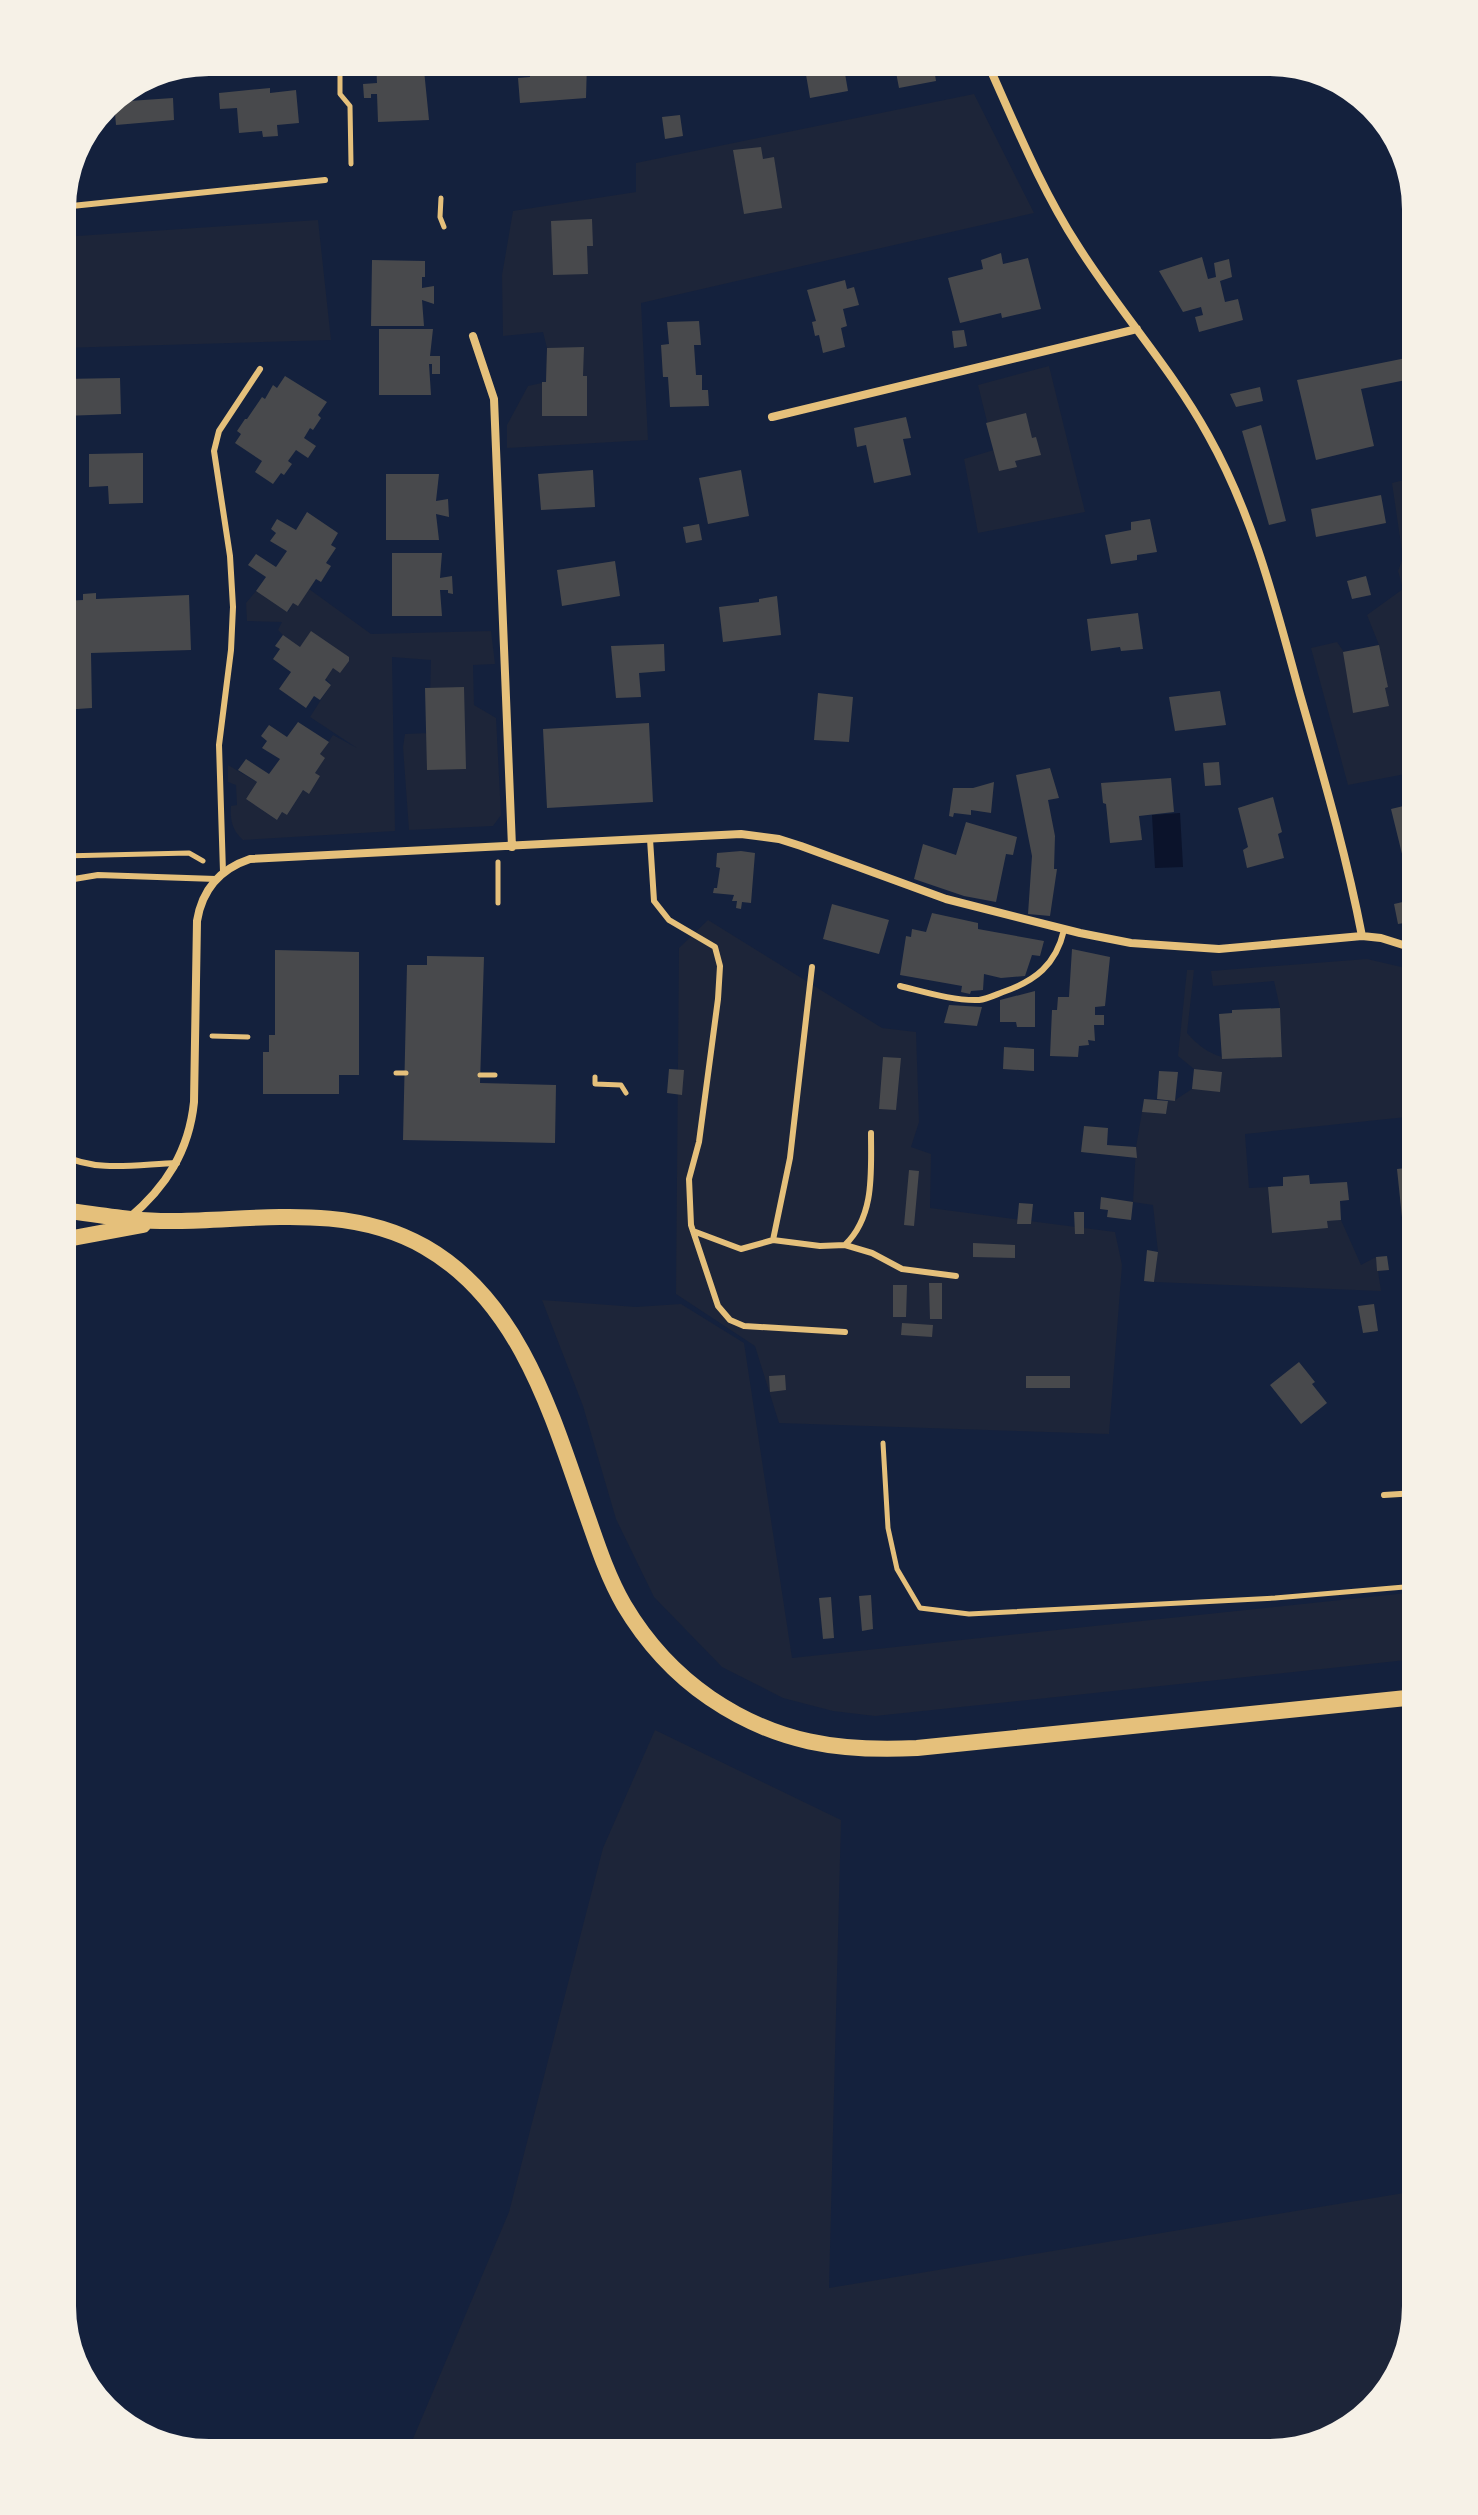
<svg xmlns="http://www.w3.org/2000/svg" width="1478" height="2515" font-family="'Roboto Serif',serif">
<rect width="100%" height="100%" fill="#14213d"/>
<path fill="#1d2539" d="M974,94L1034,213L641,303L648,440L507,448V425L528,386L546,382L547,348L543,332L503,336L502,275L513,211L636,192V163Z
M318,220L331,340L62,348V237Z
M1049,366L1085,512L978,533L964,459L994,450L978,385Z
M1416,477V772L1348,785L1311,648L1337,642L1344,652L1379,645L1367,615L1403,589L1398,571L1403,558L1392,483Z
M309,589L371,634L491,631L495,664L473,665L474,705L496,718L501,815L493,826L409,830L403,747L405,734L429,733L431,660L392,657L395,831L243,840C232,830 230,820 231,806L237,805L236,785L228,782V765L257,782L246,799L277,820L282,812L287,815L303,790L309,794V770L333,735L357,748L310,717L331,684L278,630L282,622L247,621L246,603L256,591L288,612L293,603Z
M708,920L882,1028L916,1032L919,1122L911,1147L931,1154L930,1208L1115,1232L1122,1265L1109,1434L779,1423L755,1346L676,1294L679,948Z
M1367,959L1410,969L1416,975V1116L1245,1134L1249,1188L1268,1187L1272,1233L1327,1228V1221L1341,1220L1361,1265L1376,1257L1381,1291L1154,1282L1158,1252L1153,1205L1133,1202L1136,1147L1142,1112L1166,1114L1168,1101L1175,1100L1192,1089L1220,1091L1222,1072L1194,1069L1178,1056L1187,970H1194L1187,1033C1218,1068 1240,1058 1282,1056L1280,1008L1274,981L1213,986L1211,971Z
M542,1300L636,1307L681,1304L744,1343L792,1658L1416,1592V1659L875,1716L833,1711L783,1698L722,1667L654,1597L616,1519L583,1406Z
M655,1730L841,1820L829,2288L1416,2191V2307L1392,2387L1334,2438L1269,2453H407L509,2212L603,1848Z"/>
<path fill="#0b132b" d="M1180,813L1183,867L1155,868L1152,815Z"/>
<path fill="#48494c" d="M376,62H427V70H424L429,120L378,122L377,94H371V98H364L363,84L377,83Z
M529,62H587L586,98L520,103L518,78L530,77Z
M807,62H843L848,91L810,98L804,63Z
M894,62H933L936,81L899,88Z
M270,88V93L296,90L299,123L277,125L278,136L263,137L262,131L239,133L237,108L220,109L219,93Z
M173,98L174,120L116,125L114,102Z
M680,115L683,136L665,139L662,117Z
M761,147L763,159L774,157L782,208L744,214L733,150Z
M592,219L593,246H587L588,274L553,275L551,221Z
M1001,253L1003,264L1028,258L1041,309L1002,318L1001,313L960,323L948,278L983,269L981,260Z
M1202,257L1208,279L1216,277L1214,263L1229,259L1232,277L1220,281L1225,302L1238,299L1243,320L1199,332L1195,317L1203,315L1201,307L1183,312L1159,271Z
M372,260L425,261V277H422V288L434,286V304L422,300L424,326H371Z
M845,280L847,289L854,287L859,305L843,309L847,326L841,328L845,347L823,353L819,335L815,336L812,322L816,321L807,290Z
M699,321L701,345H694L696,375H702V390H708L709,406L670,407L668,377H663L661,345L669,344L667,322Z
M379,329H433L430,356H440V374H432V364H429L431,395H379Z
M964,330L967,346L954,348L952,331Z
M584,347L583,376H587V416H542V382H546L547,348Z
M1416,356V378L1361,389L1374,446L1316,460L1297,380Z
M285,376L327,402L318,415L321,418L313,430L310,428L304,438L316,446L308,458L296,450L288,461L292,464L284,475L281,473L273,484L255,472L262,461L235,443L241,434L237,431L245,419H247L262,397L265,399L273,385L277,388Z
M120,378L121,414L62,416L63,379Z
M1260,387L1263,401L1236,407L1230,394Z
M1026,413L1032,438L1036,437L1041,455L1015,461L1017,467L999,471L986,423Z
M906,417L911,438L903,439L911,475L874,483L866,445L857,447L854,428Z
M1261,425L1286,521L1269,525L1242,431Z
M143,453V503L109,504L108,486L89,487V454Z
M593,470L595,507L541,510L538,474Z
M741,470L749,516L708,524L699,478Z
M386,474H439L436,501L448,499L449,517L436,514L439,540H386Z
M1381,495L1386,523L1316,537L1311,509Z
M307,512L338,533L331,545L336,548L326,563L331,566L321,582L316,579L298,606L293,603L287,612L256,591L266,577L248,565L256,554L276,567L287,551L270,541L276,533L271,529L277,519L296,530Z
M1150,519L1157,552L1137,555V560L1111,564L1105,535L1131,530V522Z
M699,524L702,540L686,543L683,527Z
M392,553H442L440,578L452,576L453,594L448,593V590H440L442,616H392Z
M615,561L620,596L562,606L557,570Z
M1366,576L1371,595L1352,599L1347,581Z
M96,593V599L189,595L191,650L91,653L92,708L62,710V601L83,600V594Z
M777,596L781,635L723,642L719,607L759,602V599Z
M1138,613L1143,649L1121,651L1120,647L1091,651L1087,619Z
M311,631L349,657V661L340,673L333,668L325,680L331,685L320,700L314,696L306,708L279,689L291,672L273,659L280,649L275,646L283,635L300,647Z
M664,644L665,671L639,673L641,697L616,698L611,646Z
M1379,645L1388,687L1385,688L1389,706L1353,713L1343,652Z
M464,687L466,769L427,770L425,688Z
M1220,691L1226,725L1175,731L1169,697Z
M818,693L853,697L849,742L814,740Z
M298,722L329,742L320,754L325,758L315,773L320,776L309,794L303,790L287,815L282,812L277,820L246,799L257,782L238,770L246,759L269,774L280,759L262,748L267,741L261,736L269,725L287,737Z
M649,723L653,802L547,808L543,729Z
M1219,762L1221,785L1205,786L1203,763Z
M1050,768L1059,798L1048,800L1055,836L1054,869H1057L1050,916L1028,914L1032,856L1016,775Z
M1416,773V793L1409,795L1404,776Z
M1171,778L1174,812L1139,816L1142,840L1110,843L1106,804L1103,803L1101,783Z
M994,782L991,813L971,810V815L954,813L953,817L949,816L953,788H973Z
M1273,797L1282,832L1278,834L1284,858L1247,868L1243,850L1248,847L1238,808Z
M1416,803V859L1404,862L1391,809Z
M966,822L1017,837L1013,855L1006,854L996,902L964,896L914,879L923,844L956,855Z
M741,851L755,853L751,903L742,902L741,909L736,908L737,901H732L734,895L713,893L714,888H717L720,868L716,867L717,853Z
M1416,899V921L1398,924L1394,904Z
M832,904L889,920L879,954L823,939Z
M932,913L978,923V929L1044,941L1040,956L1032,955L1025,976L1001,978L984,974L983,990L971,991L970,994L961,992L962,986L900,975L906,936L911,937L912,929L926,932Z
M1072,949L1110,957L1105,1006L1095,1007V1015H1104V1025H1094L1095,1041L1088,1040L1089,1045L1079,1046L1078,1057L1050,1056L1052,1010H1057L1058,997H1069Z
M275,950L359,952V1075H339V1094H263V1052H269V1035H275Z
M427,956L484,957L480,1083L556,1085L555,1143L403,1140L407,965H427Z
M1035,991V1027H1017L1016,1022H1000V1000Z
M949,1005L982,1007L977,1026L944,1023Z
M1280,1008L1282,1057L1222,1059L1219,1014L1232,1013V1010Z
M1004,1047L1034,1049V1071L1003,1069Z
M883,1057L901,1058L896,1110L879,1109Z
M669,1069L684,1070L682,1095L667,1093Z
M1194,1069L1222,1072L1220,1092L1192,1089Z
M1159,1071L1178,1072L1175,1101L1157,1099Z
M1144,1099L1168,1101L1166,1114L1142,1112Z
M1084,1126L1108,1128L1107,1145L1136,1147L1137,1158L1081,1152Z
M1416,1167V1226L1403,1227L1397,1169Z
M909,1170L919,1171L914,1226L904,1225Z
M1309,1175L1310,1184L1347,1182L1349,1200L1340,1201L1341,1220L1327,1221L1328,1228L1272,1233L1268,1187L1283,1186V1177Z
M1101,1197L1133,1202L1131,1220L1107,1217L1108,1210L1100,1209Z
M1019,1203L1033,1204L1031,1224H1017Z
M1074,1212H1084V1234H1075Z
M973,1243L1015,1245V1258L973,1257Z
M1147,1250L1158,1252L1154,1282L1144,1281Z
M1387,1256L1389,1270L1377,1271L1376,1257Z
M929,1283H942V1319H930Z
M893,1285H907L906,1317H893Z
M1374,1304L1378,1331L1363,1333L1358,1306Z
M902,1323L933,1325L932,1337L901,1335Z
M1299,1362L1315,1382L1312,1384L1327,1403L1301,1424L1270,1385Z
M785,1375L786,1390L770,1392L769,1376Z
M1026,1376H1070V1388H1026Z
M871,1595L873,1629L862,1631L859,1596Z
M831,1597L834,1638L823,1639L819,1598Z"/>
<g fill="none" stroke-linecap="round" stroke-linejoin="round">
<path stroke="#e5c07b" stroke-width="5" d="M340,62V94L350,106L351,164
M441,198L440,217L444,227
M62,856L189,853L203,861
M498,903V862
M212,1036L248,1037
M396,1073H406
M480,1075H495
M595,1077V1084L621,1085L626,1093
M883,1443L888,1528L897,1569L920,1608L969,1614L1275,1598L1416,1586"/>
<path stroke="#e5c07b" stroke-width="6" d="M62,207L325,180
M650,839L654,901L669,920L715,947L720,966L718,999L699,1142L689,1179L691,1225L718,1306L730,1320L744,1326L845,1332
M223,872L219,745L231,650L233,607L230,556L214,451L219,431L260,369
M62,881L98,875L216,879
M900,986C925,992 953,1001 979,1000C987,999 995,995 1003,992C1035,981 1056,965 1064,930
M62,1155C97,1173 139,1164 177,1163
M693,1231L741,1249L773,1240L820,1246L845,1245L872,1253L902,1269L956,1276
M773,1240L790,1158L812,967
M845,1245C875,1216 871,1172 871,1133
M1384,1495L1416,1493"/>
<path stroke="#e5c07b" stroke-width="8" d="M987,62C1015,124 1041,189 1078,246C1119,311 1171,368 1208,435C1253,515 1275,603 1299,691C1322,772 1346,853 1362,936
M473,336L494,399L512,847
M772,417L1137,329
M129,1218C166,1187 189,1151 194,1102L197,921C202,890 220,869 250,859L741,834L779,839L801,846L946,899L1080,933L1131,943L1219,949L1362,936L1381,938L1416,949"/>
<path stroke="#e5c07b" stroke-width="16" d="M62,1210C100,1215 139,1222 177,1221C261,1220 348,1203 425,1247C523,1303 554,1423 589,1521C599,1550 609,1579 624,1605C646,1642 675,1674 710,1698C776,1743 839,1752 917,1748L1416,1697
M62,1240L143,1225"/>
</g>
<path d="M0 0H1478V2515H0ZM209 76H1269A133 133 0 0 1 1402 209V2306A133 133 0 0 1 1269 2439H209A133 133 0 0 1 76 2306V209A133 133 0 0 1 209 76Z" fill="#f6f1e7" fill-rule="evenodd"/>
</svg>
